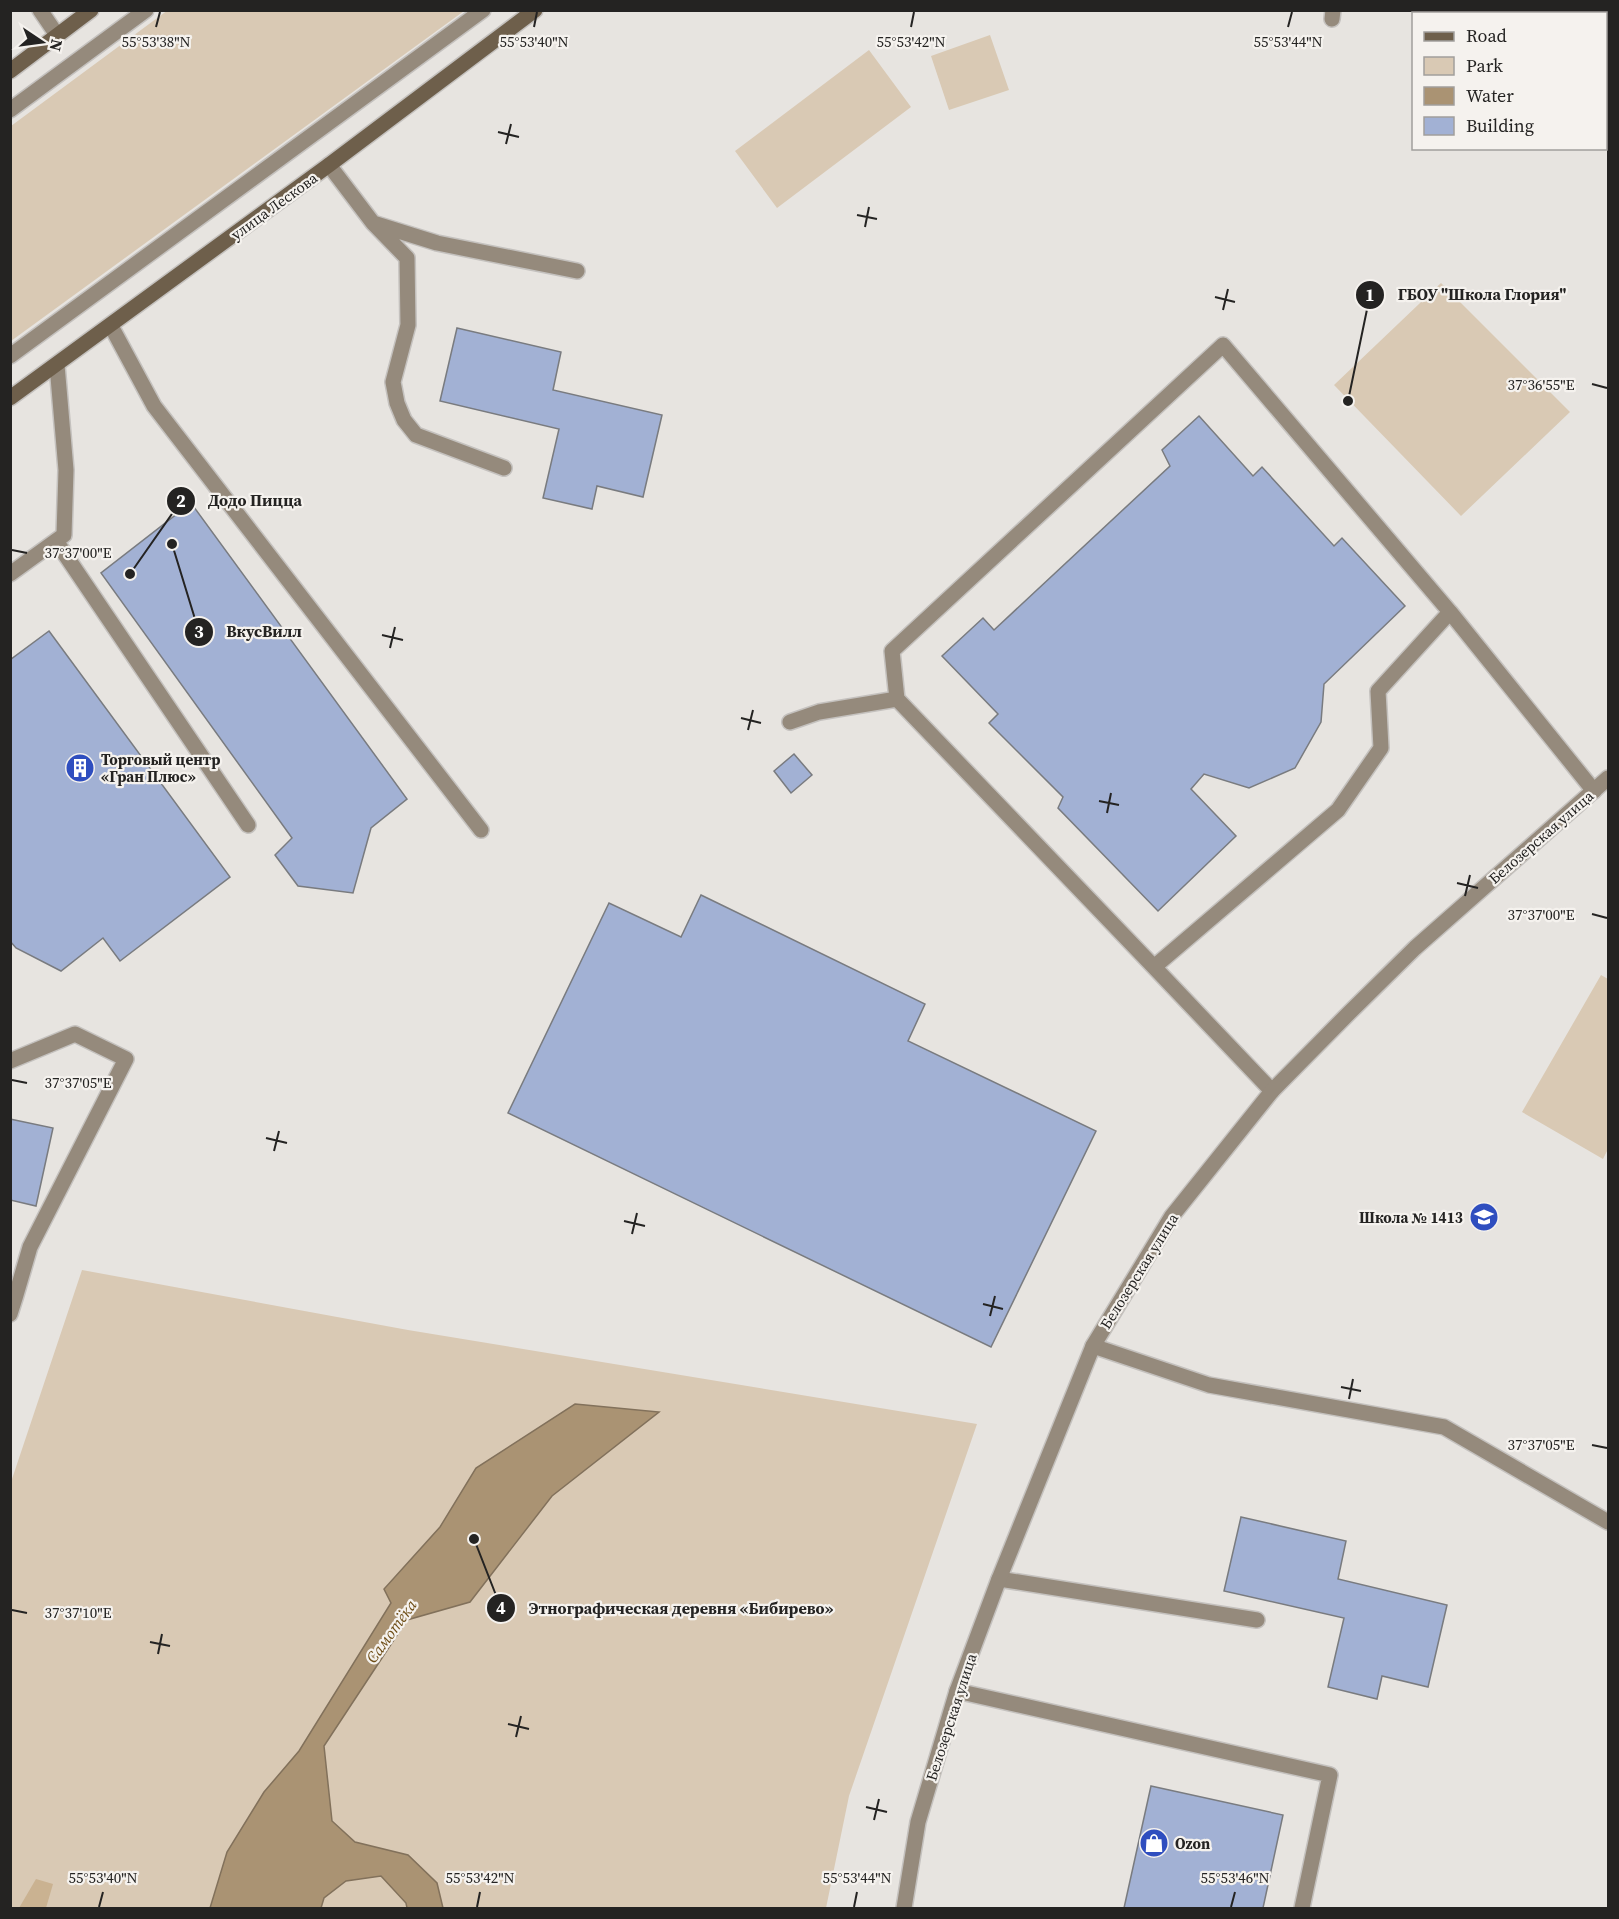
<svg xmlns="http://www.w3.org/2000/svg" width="1619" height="1919" font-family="'Source Serif 4',serif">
<rect width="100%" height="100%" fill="#e7e4e0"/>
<path fill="#d9c9b4" d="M168,10L464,11L11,341V126Z
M990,35L1009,90L949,110L931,56Z
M869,50L911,107L777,208L735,151Z
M1441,283L1570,412L1461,516L1334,385Z
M1601,975L1608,979V1149L1603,1159L1522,1112Z
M82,1270L408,1330L977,1424L849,1796L826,1908H11V1482Z"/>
<path fill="#cab291" d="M36,1879L53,1884L46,1908H19Z"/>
<path fill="#aa9373" stroke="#82715b" stroke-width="1.5" d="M575,1404L659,1412L552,1496L470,1602L407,1620L324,1746L332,1821L355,1842L408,1855L437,1883L443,1908H407L406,1903L381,1876L346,1881L324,1898L321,1908H210L227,1852L264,1792L299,1751L391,1603L384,1589L440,1527L476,1468Z"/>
<path fill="#a2b1d4" stroke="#797b7f" stroke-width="1.5" d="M457,328L561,352L553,390L662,415L643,497L597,486L592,509L543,498L559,429L440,401Z
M1199,416L1253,476L1262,467L1334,546L1342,538L1405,606L1324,684L1321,722L1295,768L1249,788L1204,774L1191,789L1236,836L1158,911L1058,808L1063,797L989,723L998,714L942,656L983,618L994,630L1170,466L1162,450Z
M191,503L407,799L371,828L353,893L298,886L275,855L292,838L101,573Z
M49,631L230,877L120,961L103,938L61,971L16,948L10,941V660Z
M794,754L812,775L791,793L774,771Z
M701,895L925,1004L908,1041L1096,1131L991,1347L508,1113L609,903L681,937Z
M10,1119L53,1128L36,1206L10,1200Z
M1241,1517L1346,1541L1338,1579L1447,1605L1428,1687L1382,1676L1377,1699L1328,1687L1344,1618L1224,1591Z
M1151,1786L1283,1815L1263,1908H1124Z"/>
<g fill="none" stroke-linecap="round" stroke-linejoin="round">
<g stroke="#c4c1be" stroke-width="18">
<path id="service" d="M40,10L57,35
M1332,19L1333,10
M10,110L146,10
M329,165L373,223L437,243L577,271
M373,223L407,258L408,325L393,382L397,403L404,420L416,435L504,468
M111,326L154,406L481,830
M10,356L483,10
M56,541L248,825
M10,574L64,535L66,470L57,365
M1450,612L1594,791
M790,722L819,712L897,699L1154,967L1338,810L1381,748L1378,691L1450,612L1223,345L892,651L897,699
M1154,967L1272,1091
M10,1061L75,1034L126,1059L30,1247L16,1295
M10,1294L16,1295L10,1314
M1093,1346L1209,1385L1444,1427L1608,1522
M999,1579L1257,1620
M957,1691L1330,1775L1302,1908"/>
</g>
<g stroke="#c4c1be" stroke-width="18">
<path id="tertiary" d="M904,1908L918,1822L957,1691L999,1579L1093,1346L1172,1216L1272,1091L1349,1013L1415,948L1608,778"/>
</g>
<g stroke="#c4c1be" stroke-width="18">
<path id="secondary" d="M10,71L91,10
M10,398L329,165L535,10"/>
</g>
<use href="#service" stroke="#958a7c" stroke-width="15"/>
<use href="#tertiary" stroke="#958a7c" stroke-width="15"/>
<use href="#secondary" stroke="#6e5f4b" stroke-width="15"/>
</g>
<path fill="none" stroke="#242322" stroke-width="2" d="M156,27L160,12M534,27L537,12M911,27L914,12M1288,27L1292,12M498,132L519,137M506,144L511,124M857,215L877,219M865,227L869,207M1215,297L1235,302M1223,310L1228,289M1592,384L1607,388M12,550L27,553M382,635L403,640M390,648L395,627M741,718L761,723M748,730L753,710M1099,801L1119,805M1107,813L1111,793M1457,883L1478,888M1465,896L1470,875M1592,914L1607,918M12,1080L27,1083M266,1138L287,1143M274,1151L279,1131M624,1221L645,1226M632,1234L637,1213M983,1304L1003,1309M990,1316L995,1296M1341,1387L1361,1391M1349,1399L1353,1379M1592,1445L1607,1448M12,1610L27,1613M150,1642L170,1646M158,1654L162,1634M508,1724L529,1729M516,1737L521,1716M866,1807L887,1812M874,1820L879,1799M99,1907L103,1892M477,1907L480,1892M854,1907L857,1892M1231,1907L1235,1892"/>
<defs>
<g id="building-disc" transform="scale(1.5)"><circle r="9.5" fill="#2f4ebf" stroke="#f5f2ee"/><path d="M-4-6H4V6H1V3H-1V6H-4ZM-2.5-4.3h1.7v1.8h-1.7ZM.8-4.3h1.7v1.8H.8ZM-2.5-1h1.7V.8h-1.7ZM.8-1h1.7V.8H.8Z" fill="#fff"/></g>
<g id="school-disc" transform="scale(1.5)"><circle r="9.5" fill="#2f4ebf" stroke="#f5f2ee"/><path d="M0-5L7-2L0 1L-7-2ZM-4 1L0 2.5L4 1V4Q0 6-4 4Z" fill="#fff"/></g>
<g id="shop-disc" transform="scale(1.5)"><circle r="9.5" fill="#2f4ebf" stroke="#f5f2ee"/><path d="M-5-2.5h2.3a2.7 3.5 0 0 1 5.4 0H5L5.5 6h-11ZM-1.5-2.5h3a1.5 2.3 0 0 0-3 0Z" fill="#fff"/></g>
</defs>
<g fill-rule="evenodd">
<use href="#building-disc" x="80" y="768"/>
<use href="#school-disc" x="1484" y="1217"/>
<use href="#shop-disc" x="1154" y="1843"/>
</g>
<g text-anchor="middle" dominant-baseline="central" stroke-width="4.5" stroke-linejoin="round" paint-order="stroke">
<g font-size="15" fill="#242322" stroke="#f5f2ee">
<text transform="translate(274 206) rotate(-36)">улица Лескова</text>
<text transform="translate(1541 837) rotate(-41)">Белозерская улица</text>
<text transform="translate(1139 1271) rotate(-58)">Белозерская улица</text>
<text transform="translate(951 1717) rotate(-72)">Белозерская улица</text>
</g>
<g font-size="15" font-weight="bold" fill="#242322" stroke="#f5f2ee" text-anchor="start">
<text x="101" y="759">Торговый центр<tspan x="101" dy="17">«Гран Плюс»</tspan></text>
<text x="1463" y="1217" text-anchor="end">Школа № 1413</text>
<text x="1175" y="1843">Ozon</text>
</g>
<g font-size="16" font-style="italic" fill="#6f4e17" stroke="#f5f2ee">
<text transform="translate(391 1631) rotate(-54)">Самотёка</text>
</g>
</g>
<g font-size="15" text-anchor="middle" fill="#242322" stroke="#f5f2ee" stroke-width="4.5" stroke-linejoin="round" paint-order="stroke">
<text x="156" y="47">55°53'38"N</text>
<text x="534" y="47">55°53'40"N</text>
<text x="911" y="47">55°53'42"N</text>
<text x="1288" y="47">55°53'44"N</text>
<text x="1541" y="390">37°36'55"E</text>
<text x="78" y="558">37°37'00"E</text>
<text x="1541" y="920">37°37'00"E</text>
<text x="78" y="1088">37°37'05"E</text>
<text x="1541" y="1450">37°37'05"E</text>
<text x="78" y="1618">37°37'10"E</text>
<text x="103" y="1883">55°53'40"N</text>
<text x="480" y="1883">55°53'42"N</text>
<text x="857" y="1883">55°53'44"N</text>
<text x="1235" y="1883">55°53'46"N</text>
</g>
<path fill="none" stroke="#242322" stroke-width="2" d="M1348 401L1370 295M130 574L181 501M172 544L199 632M474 1539L501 1608"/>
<g fill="#242322" stroke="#f5f2ee" stroke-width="2">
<circle cx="1348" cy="401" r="6"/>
<circle cx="130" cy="574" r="6"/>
<circle cx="172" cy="544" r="6"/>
<circle cx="474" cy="1539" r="6"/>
<circle cx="1370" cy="295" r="15"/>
<circle cx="181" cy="501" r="15"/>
<circle cx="199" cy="632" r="15"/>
<circle cx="501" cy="1608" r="15"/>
</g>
<g font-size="18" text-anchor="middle" font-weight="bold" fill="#fff">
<text x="1370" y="301">1</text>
<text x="181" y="507">2</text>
<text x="199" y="638">3</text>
<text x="501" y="1614">4</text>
</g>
<g font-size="16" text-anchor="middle" font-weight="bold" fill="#242322" stroke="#f5f2ee" stroke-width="4.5" stroke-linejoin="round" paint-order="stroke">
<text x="1482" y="300">ГБОУ "Школа Глория"</text>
<text x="255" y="506">Додо Пицца</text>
<text x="264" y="637">ВкусВилл</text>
<text x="681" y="1614">Этнографическая деревня «Бибирево»</text>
</g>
<rect width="1619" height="1919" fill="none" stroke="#242322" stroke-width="24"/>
<rect x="1412" y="12" width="195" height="138" fill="#f5f2ee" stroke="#a19f9c" stroke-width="1.5"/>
<rect x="1424" y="32" width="30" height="9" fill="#6e5f4b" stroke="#a19f9c" stroke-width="1.5"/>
<text x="1466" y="42" font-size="18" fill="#242322">Road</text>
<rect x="1424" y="57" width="30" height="18" fill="#d9c9b4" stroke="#a19f9c" stroke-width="1.5"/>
<text x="1466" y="72" font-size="18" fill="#242322">Park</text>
<rect x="1424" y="87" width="30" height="18" fill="#aa9373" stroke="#a19f9c" stroke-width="1.5"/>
<text x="1466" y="102" font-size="18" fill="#242322">Water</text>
<rect x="1424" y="117" width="30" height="18" fill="#a2b1d4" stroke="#a19f9c" stroke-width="1.5"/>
<text x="1466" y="132" font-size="18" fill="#242322">Building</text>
<g transform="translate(42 42) rotate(103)" stroke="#f5f2ee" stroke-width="4.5" paint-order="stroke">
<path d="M0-4.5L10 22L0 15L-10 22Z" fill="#242322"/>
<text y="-9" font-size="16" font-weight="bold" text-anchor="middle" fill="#242322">N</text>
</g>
</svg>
